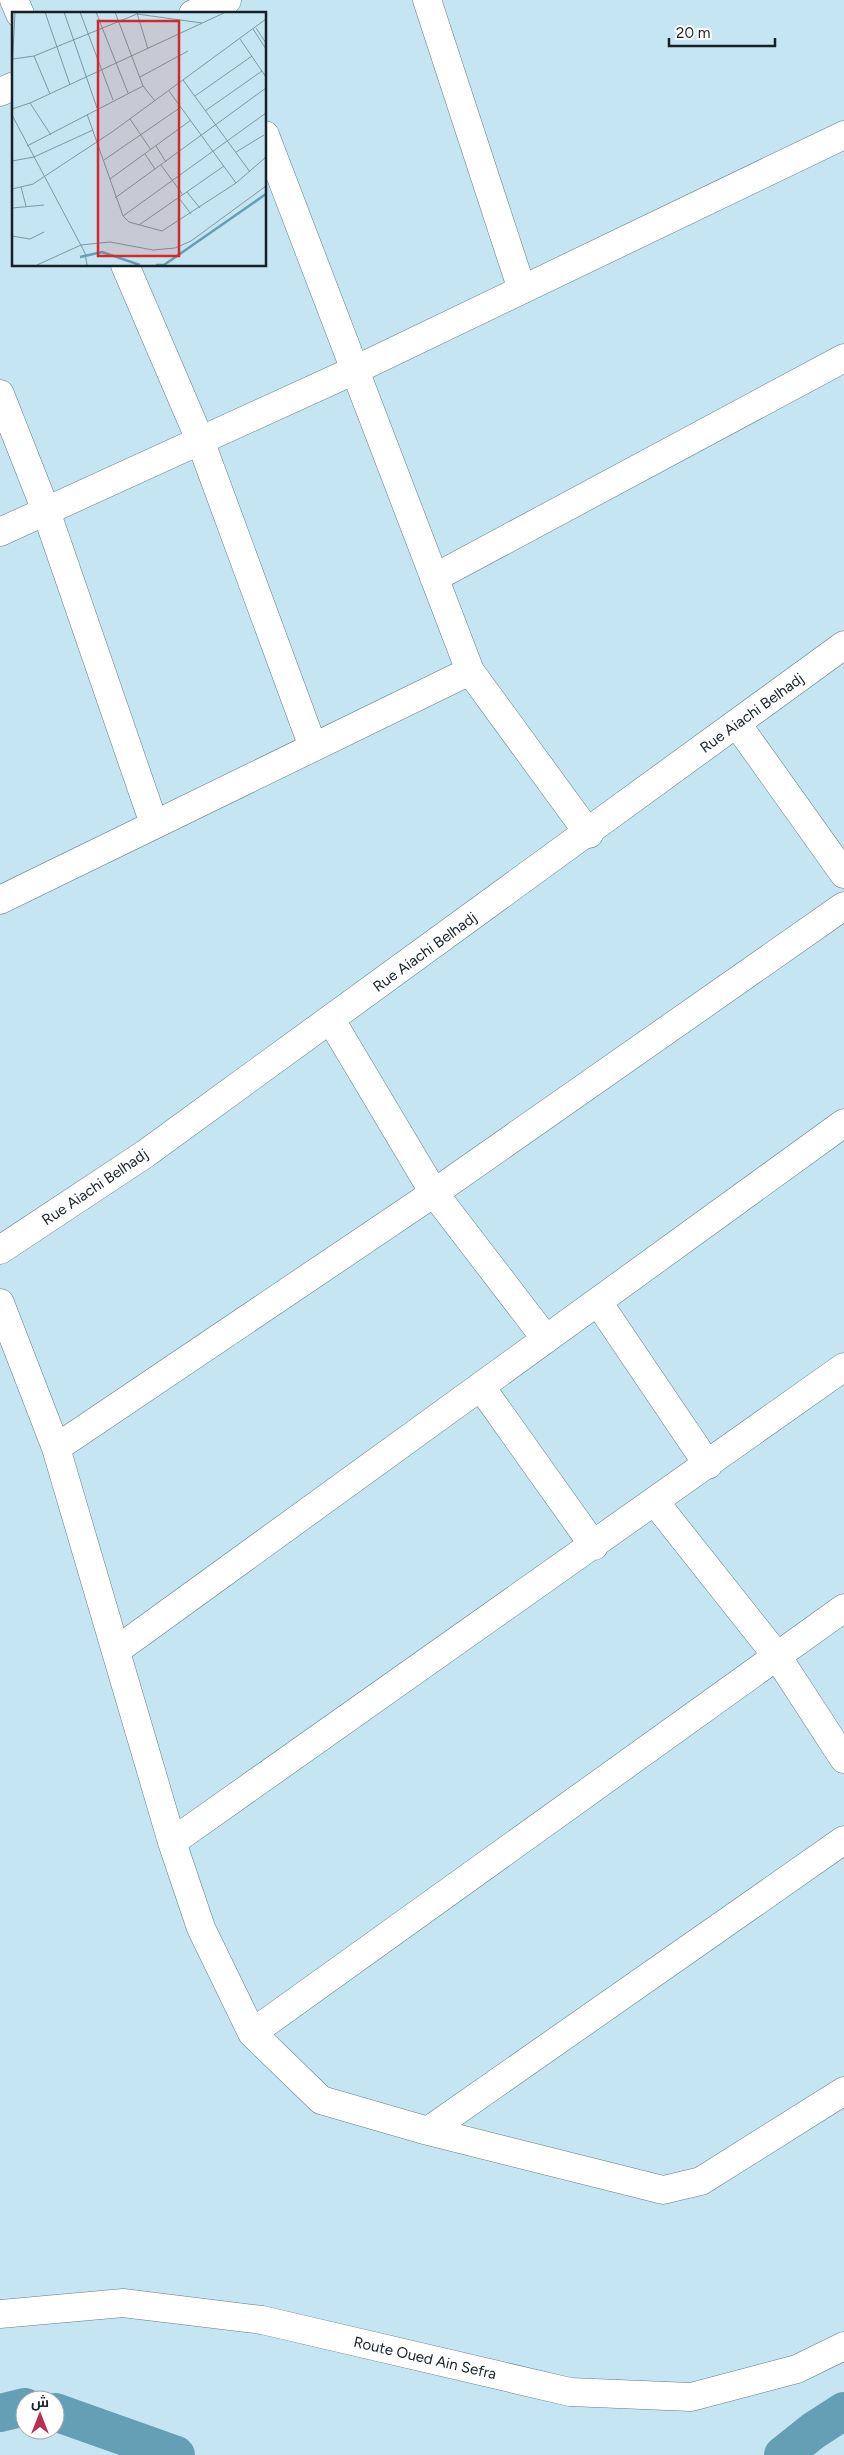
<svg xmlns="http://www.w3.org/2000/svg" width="844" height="2455" font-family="Figtree,Cairo,sans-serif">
<rect width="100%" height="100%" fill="#c5e5f2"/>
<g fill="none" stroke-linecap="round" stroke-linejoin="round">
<path stroke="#649fb5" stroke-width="38" d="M55,2412L176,2455
M0,2413L25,2407
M783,2455L813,2431L844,2411"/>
<g stroke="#607d89" stroke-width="29">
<path id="minor" d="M14,0L20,14
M427,0L522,290
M193,14L227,0
M0,92L14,86
M265,135L470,671L589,834
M125,265L200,440L313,747
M0,394L46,511L154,824
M0,532L355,370L844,135
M434,578L844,358
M737,724L844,874
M0,900L470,671
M331,1020L434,1193L546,1339
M598,1302L708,1465
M0,1303L56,1448L172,1842L201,1928L252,2033L321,2100L428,2131L663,2190L701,2181L844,2091
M481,1387L594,1546
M56,1448L434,1193L844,906
M655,1502L777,1656L844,1759
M117,1650L844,1123
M172,1842L844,1367
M252,2033L844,1608
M428,2131L844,1840
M0,2314L123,2303L262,2320L570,2392L691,2397L797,2369L844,2346"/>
</g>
<g stroke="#607d89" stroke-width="29">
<path id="tertiary" d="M0,1250L145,1154L844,645"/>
</g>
<use href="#minor" stroke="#fff" stroke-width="28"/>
<use href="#tertiary" stroke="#fff" stroke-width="28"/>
</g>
<g text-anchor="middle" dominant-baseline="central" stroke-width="5" stroke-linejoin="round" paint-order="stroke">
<g font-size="15" fill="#152126" stroke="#fff">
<text transform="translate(752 713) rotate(-36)">Rue Aiachi Belhadj</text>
<text transform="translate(425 952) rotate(-36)">Rue Aiachi Belhadj</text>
<text transform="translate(95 1187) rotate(-34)">Rue Aiachi Belhadj</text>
<text transform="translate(425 2358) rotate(13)">Route Oued Ain Sefra</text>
</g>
</g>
<g transform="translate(12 12)">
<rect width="254" height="254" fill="#c5e5f2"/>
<path fill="none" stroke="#649fb5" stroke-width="2.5" d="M68,245L90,240L128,253M144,253H152L254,182"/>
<path fill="none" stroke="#7f97a0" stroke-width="1" d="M33,0L58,73M52,0L85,96M68,0L101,88M84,0L116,81M103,0L131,74L143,89M125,1L136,37M244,16L254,31M241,17L254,37M228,27L254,65M22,44L38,82M1,47L22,44L125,2L190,11M0,59L3,0M128,65L176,39M171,68L238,160M157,79L224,171M183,84L240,44M18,91L39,123M0,97L18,91L214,0M193,99L250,59M75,102L111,204L117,210L150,219L224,171L254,145M0,103L73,241L75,253M118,107L139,138M15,134L131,74M144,134L154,150M224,140L252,123M133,142L143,157M92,148L169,95M0,149L22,145L81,118M149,153L171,183M98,167L179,108M9,175L14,194M0,177L21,172L100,120L254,7M175,180L188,196M103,186L254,76M167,186L179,202M0,196L32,193M111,204L254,101M127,213L212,154M0,224L18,227L32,220M25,253L69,233L98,230L141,238L163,236L179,229L254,174"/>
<path fill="#d62828" fill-opacity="0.15" stroke="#d62828" stroke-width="2.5" d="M86,9H167V244H86Z"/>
<rect width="254" height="254" fill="none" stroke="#152126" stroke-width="2.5"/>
</g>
<g transform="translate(40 2415)"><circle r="24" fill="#ffffff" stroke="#a1a6a8"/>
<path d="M0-4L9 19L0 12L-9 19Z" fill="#bd2d51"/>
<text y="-8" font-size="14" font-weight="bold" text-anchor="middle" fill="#152126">ش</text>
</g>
<path d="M669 38v8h106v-8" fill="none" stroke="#152126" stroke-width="2.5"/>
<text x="676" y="38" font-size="15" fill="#152126" stroke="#ffffff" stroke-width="4" paint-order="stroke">20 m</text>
</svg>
